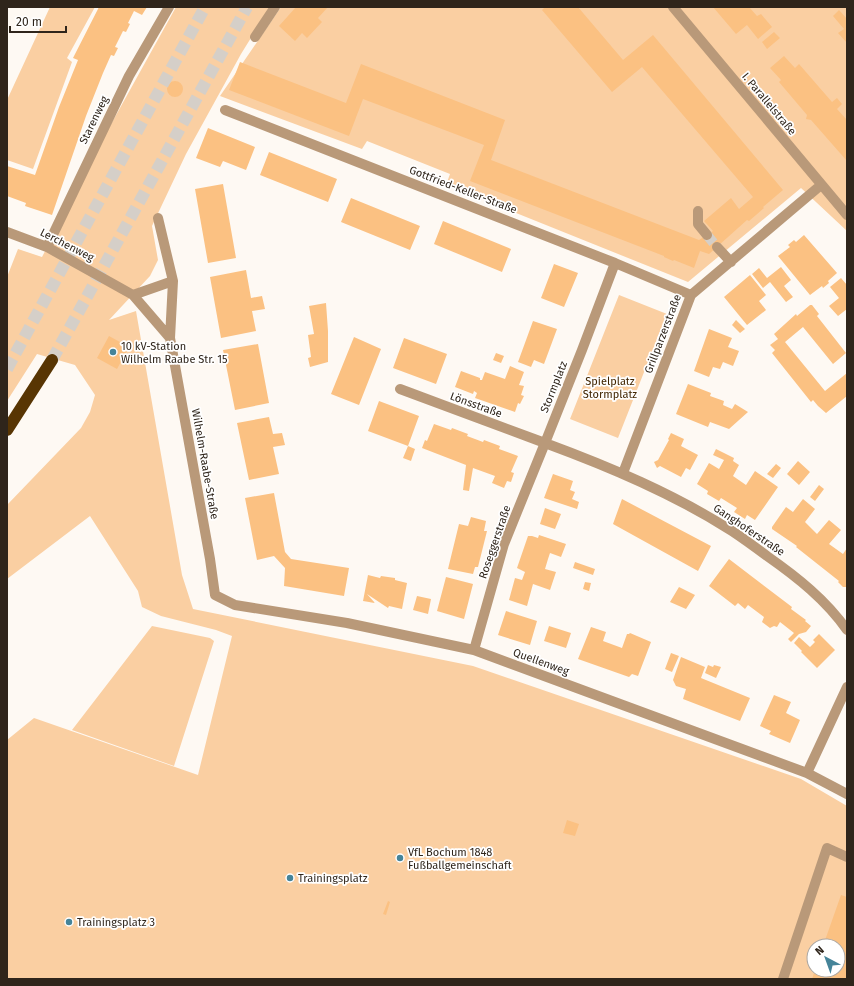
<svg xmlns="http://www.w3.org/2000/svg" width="854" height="986" font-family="'Fira Sans',sans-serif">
<rect width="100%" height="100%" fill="#fef9f3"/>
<path fill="#facfa2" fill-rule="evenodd" d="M50,7H95L67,58L72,62L33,169L7,160V100Z
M176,7H270L241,54L186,154L152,226L158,260L150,276L109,320L136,311L182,575L193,609L473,666L801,779L847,806V979H7V740L34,718L198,775L232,636L216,630L161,616L142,607L138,591L90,516L7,579V505L81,428L90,412L95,395L75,365L37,354L7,401V277L18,249L42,257L105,135ZM814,946H838V970H814Z
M281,7H847V231L801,188L688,282L446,185L450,174L367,141L362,149L220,96Z
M619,295L667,314L618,438L570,419Z
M152,626L210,638L214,641L174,766L72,730Z"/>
<path fill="#fbc182" d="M99,7H147L142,15L134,11L128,23L130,24L126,32L123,31L115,47L118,48L114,56L111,55L103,73L86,116L52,215L25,206L26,203L7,196V166L35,175L59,107L78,60L73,58Z
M296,7H328L318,18L322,22L307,38L302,33L295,41L279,26Z
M545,7H578L623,60L653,35L783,190L763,207L764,208L756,215L749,221L747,220L709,254L700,251L694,268L674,260L673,261L664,257V256L470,181L484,145L363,99L349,136L229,90L240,62L346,103L361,64L505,120L491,160L699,240L713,231L704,221L731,198L739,209L753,197L642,67L612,92L542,10Z
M713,7H749L757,16L761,14L772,27L758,39L747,25L736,34Z
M839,10L847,19V43L838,33L844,29L833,16Z
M774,32L780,38L767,49L762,42Z
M784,56L795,68L799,64L832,102L837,98L842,104L837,109L847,120V161L811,120L806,119L807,115L779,82L781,80L770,68Z
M167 89a8 8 0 1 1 16 0a8 8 0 1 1-16 0Z
M208,128L255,147L246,170L223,161L220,167L196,158Z
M269,152L337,179L328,202L260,175Z
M223,184L236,258L208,263L195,189Z
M351,198L420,226L410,250L341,222Z
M443,221L511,249L502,272L434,244Z
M804,235L837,273L828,281L829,283L823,288L822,286L810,295L778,256L790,247L788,245L794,240L796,242Z
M554,264L578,273L564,307L541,298Z
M781,267L791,280L784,286L793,297L786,302L770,282L763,288L752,274L759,268L767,278Z
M246,270L251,298L262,296L265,309L252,311L256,331L221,338L210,277Z
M750,275L766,295L759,301L766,310L747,325L724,297Z
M841,278L847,285V309L838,316L829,306L839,298L830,287Z
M326,303L328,331V362L310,367L308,358L311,357L308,335L314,334L309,306Z
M810,305H812L819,314L817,316L846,353L833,364L803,327L785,342L825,391L847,373V396L826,413L818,406L813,400L811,402L772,353L775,350L770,345L778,339L774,334L796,314L797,316Z
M736,320L745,329L740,333L732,325Z
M533,321L557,329L544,364L534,360L531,367L518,362Z
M709,329L732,338L728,347L739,351L733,366L723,362L720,369L713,367L709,377L694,371Z
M109,336L129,347L117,369L97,358Z
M354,337L381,349L359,405L331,394Z
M404,338L447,354L436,384L393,368Z
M258,344L269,403L235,410L223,350Z
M496,353L504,356L501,363L493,360Z
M510,366L524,372L519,385L524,386L521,395L524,396L520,404L518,403L515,412L475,398L477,393L474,391L473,394L455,387L461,371L480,378V380H482L485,372L505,379Z
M688,384L711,393L710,396L724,401L723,405L732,409L735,404L748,412L729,429L710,422L708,427L676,414Z
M379,401L419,416L408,446L368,431Z
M269,417L273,434L282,433L285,445L273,447L279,474L249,480L237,423Z
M434,424L451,430L452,428L468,434L467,436L483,442L484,440L500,446L499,449L518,456L511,472L514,473L511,482L507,481L504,488L492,483L495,476L473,468L469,491L463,490L466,465L422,448L425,440L427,441Z
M671,433L684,439L681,446L698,455L690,470L686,468L681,477L660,466L657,468L654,462L658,460L669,440L668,439Z
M408,446L415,449L411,461L403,458Z
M716,449L734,458L733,461L739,465L733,476L746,485L755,471L778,487L755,520L747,515L745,519L734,512L737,508L721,498L719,501L707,494L708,491L697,484L709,463L719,469L724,460L713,455Z
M798,461L810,472L799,485L787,474Z
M776,464L781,468L773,478L767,474Z
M553,474L573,481L570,490L575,492L572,499L579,502L577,509L544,498Z
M819,485L824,489L815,501L810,497Z
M274,493L285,552L291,559L349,568L344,596L284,586L285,568L274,556L257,560L245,498Z
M622,499L711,546L698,571L613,524Z
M803,499L815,509L805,522L817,534L829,520L841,530L829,544L843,554L847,548V586L846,587H843L838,582L839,581L796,547L797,546L772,529V527L786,507L793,512Z
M545,508L561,514L555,529L540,524Z
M471,517L486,521L484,531H487L478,567H475L473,574L448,569L459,524L468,526Z
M539,535L566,544L561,557L550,553L548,559L545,569L556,572L550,590L533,584L527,606L509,600L515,578L522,580L525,572L517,568L528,536H532L538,538Z
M729,559L792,607L791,609L806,620L805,621L811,626L806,632L799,634L791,642L788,639L794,633L780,622L777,627L774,626L770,628L762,622L764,617L748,605L745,609L738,603L735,606L709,586Z
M575,562L595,569L593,575L573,568Z
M368,575L380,578L381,576L395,578V580L407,583L402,609L389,606L388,608L367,594L375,603L363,601Z
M446,577L473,584L464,619L437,611Z
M585,582L591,583L589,591L583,589Z
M679,587L695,595L686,609L670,602Z
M417,596L431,599L428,614L413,610Z
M506,611L537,621L530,645L498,635Z
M549,626L571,633L566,648L544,641Z
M591,627L606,632L603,641L622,648L627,634H629L630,633L651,642L638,676L632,674L629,677L578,659Z
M819,634L835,650L817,668L801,652L802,651L794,643L799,637L810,647L815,642L813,640Z
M671,653L679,656L672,672L665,669Z
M681,657L705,667L701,678L750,698L740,721L683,699L686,689L676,686L673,680Z
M708,665L713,667L714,665L721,667L716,678L705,673Z
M774,695L791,702L786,713L800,720L790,743L769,734L771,731L760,726Z
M567,820L579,824L575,836L563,833Z
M841,895L847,897V979H812L815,970H838V946H823Z
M388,901L390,902L386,915L383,914Z"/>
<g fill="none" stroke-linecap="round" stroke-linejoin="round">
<path stroke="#d5cfc8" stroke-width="10" stroke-dasharray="10 5" stroke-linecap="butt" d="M707,235L717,247"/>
<path stroke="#d5cfc8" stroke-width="12" stroke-dasharray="12 6" stroke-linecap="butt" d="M52,360L247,7
M7,369L205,7"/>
<path stroke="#b99979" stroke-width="10" d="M673,7L847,215
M255,37L275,7
M225,110L615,263L691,295
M698,211V224L707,235
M158,218L173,281L170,338L210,559L215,595L235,605L347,623L474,650L807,773L847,794
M7,232L47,247L133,295L170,338
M47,247L129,76L169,7
M717,247L731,262
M615,263L582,350L545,443C610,467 674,494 732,531C744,539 755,547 767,556C797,577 826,600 847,630
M133,295L173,281
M400,389L545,443L504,544L474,650
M623,473L691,295L821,185
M807,773L847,687
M783,979L827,848L847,857"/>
<path stroke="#583503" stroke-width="12" d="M7,430L52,360"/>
</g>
<g fill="#458499" stroke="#fff" stroke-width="1.5">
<circle cx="113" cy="352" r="4"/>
<circle cx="400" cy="858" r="4"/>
<circle cx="290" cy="878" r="4"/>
<circle cx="69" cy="922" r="4"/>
</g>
<g text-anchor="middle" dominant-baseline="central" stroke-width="3.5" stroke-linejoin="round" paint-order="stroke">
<g font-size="11" fill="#2f251b" stroke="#fff">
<text transform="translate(769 104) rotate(50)">I. Parallelstraße</text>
<text transform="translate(94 120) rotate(-64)">Starenweg</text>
<text transform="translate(463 190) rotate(21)">Gottfried-Keller-Straße</text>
<text transform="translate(67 245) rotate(27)">Lerchenweg</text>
<text transform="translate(663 334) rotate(-69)">Grillparzerstraße</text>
<text transform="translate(554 387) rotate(-68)">Stormplatz</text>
<text transform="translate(476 405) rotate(20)">Lönsstraße</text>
<text transform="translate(205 464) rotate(80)">Wilhelm-Raabe-Straße</text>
<text transform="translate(749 530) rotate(34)">Ganghoferstraße</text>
<text transform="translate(495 542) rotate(-71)">Roseggerstraße</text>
<text transform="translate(541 662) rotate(20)">Quellenweg</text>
</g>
<g font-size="11" fill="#2f251b" stroke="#fff" text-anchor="start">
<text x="121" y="346">10 kV-Station<tspan x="121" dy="13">Wilhelm Raabe Str. 15</tspan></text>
<text x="408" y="852">VfL Bochum 1848<tspan x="408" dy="13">Fußballgemeinschaft</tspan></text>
<text x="298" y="878">Trainingsplatz</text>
<text x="77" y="922">Trainingsplatz 3</text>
</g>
<g font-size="11" fill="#412501" stroke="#fff">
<text x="610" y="381">Spielplatz<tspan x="610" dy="13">Stormplatz</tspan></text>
</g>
</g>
<rect width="854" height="986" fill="none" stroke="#2f251b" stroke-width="16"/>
<g transform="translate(826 958) rotate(319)"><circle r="19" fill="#ffffff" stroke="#aca8a4"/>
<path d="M0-3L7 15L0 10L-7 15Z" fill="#458499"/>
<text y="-6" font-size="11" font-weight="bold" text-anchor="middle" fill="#2f251b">N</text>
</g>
<path d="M10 26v6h56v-6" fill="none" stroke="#2f251b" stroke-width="2"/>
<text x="16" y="26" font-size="12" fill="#2f251b" stroke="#ffffff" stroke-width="3" paint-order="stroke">20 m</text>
</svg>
